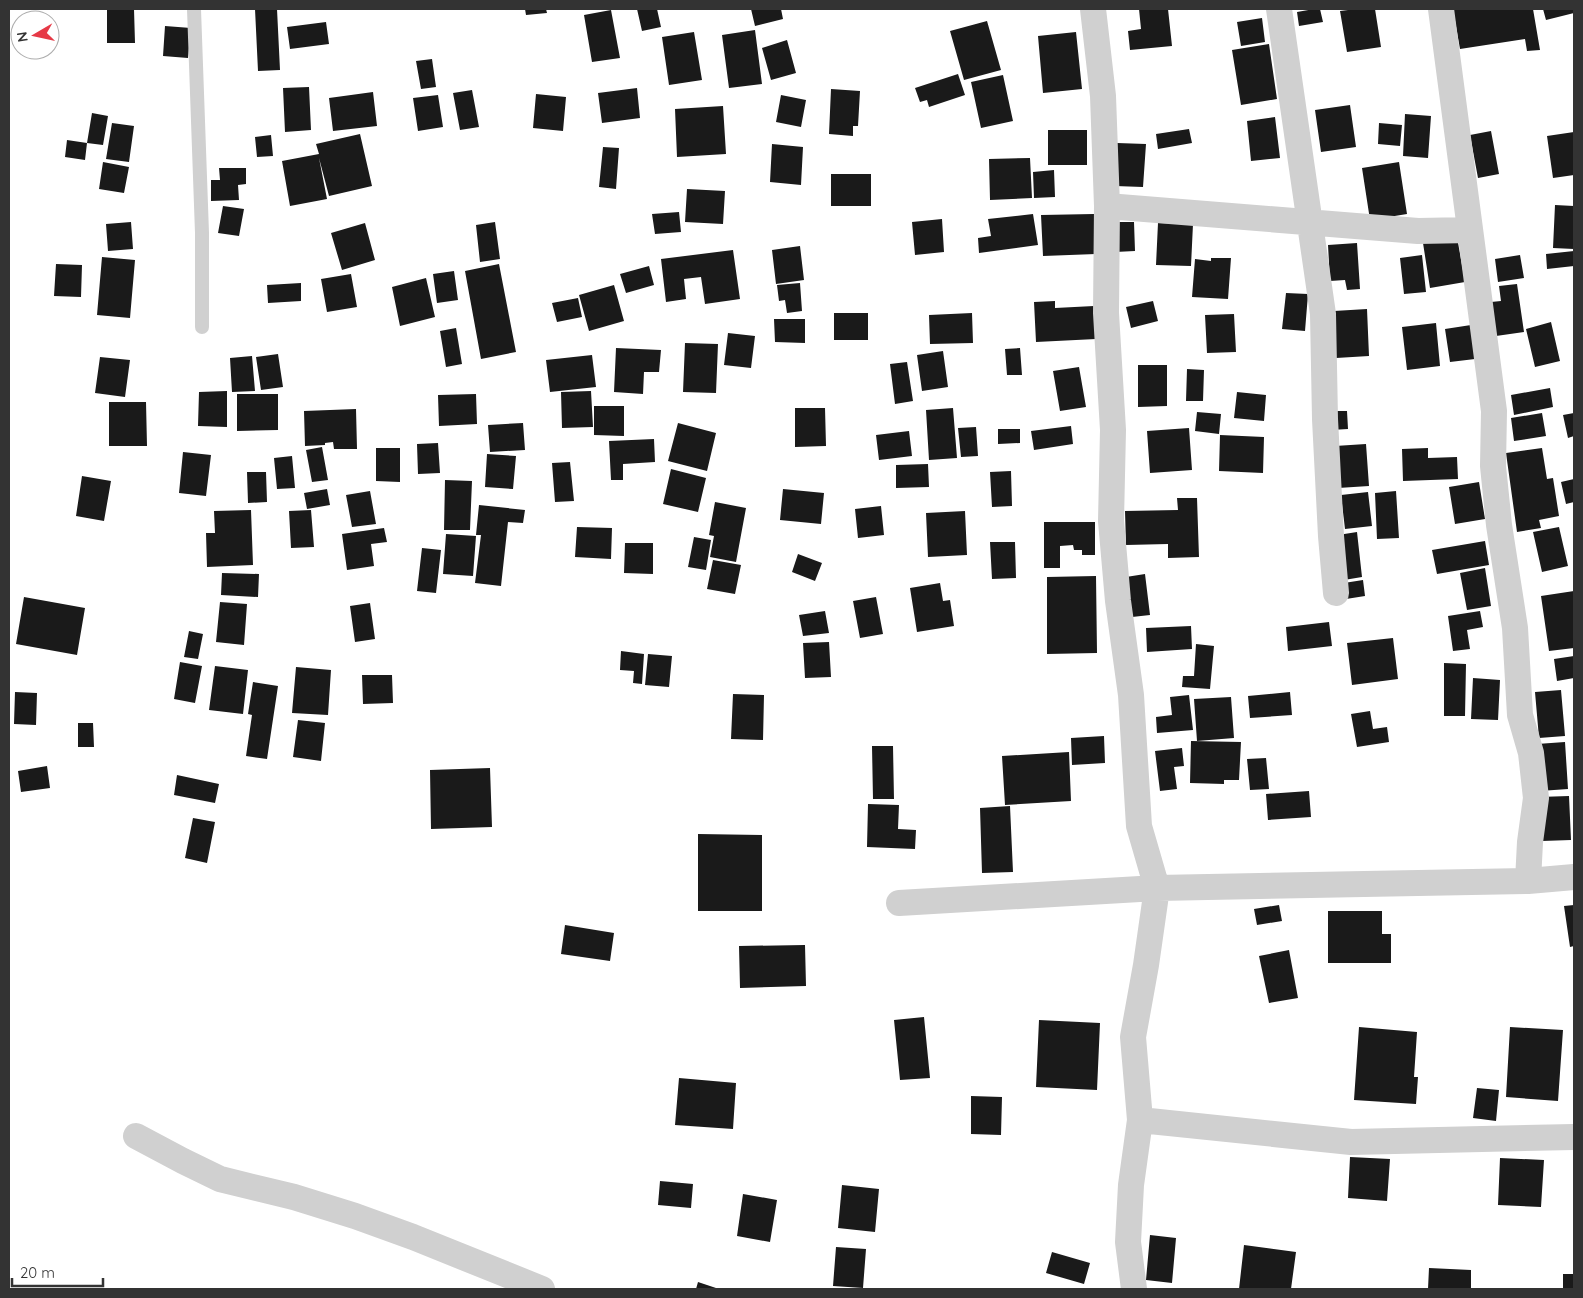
<svg xmlns="http://www.w3.org/2000/svg" width="1583" height="1298" font-family="Quicksand,sans-serif">
<rect width="100%" height="100%" fill="#fff"/>
<path fill="#1a1a1a" d="M107,9H134L135,43H107Z
M255,9H277L280,70L258,71Z
M525,9H546L547,13L526,15Z
M637,9H657L661,27L642,31Z
M751,9H781L783,19L755,26Z
M1139,9H1168L1172,46L1130,50L1128,31L1141,29Z
M1314,9H1320L1323,22L1299,26L1297,12Z
M1356,9H1375L1381,47L1347,52L1340,11Z
M1453,9H1533L1540,50L1527,51L1525,39L1460,49Z
M1543,9H1574V13L1546,20Z
M611,10L620,58L592,62L584,15Z
M1262,18L1265,42L1241,46L1237,22Z
M987,21L1001,70L964,80L950,31Z
M326,22L329,44L290,49L287,27Z
M165,26L191,28L188,58L163,56Z
M755,30L762,84L729,88L722,35Z
M694,32L702,80L669,85L662,37Z
M1076,32L1082,89L1043,93L1038,36Z
M787,40L796,73L771,80L762,48Z
M1269,44L1277,99L1241,105L1232,50Z
M432,59L436,87L421,89L416,61Z
M958,74L965,95L929,107L927,100L920,102L915,88Z
M1003,75L1013,121L981,128L971,82Z
M309,87L311,130L285,132L283,88Z
M637,88L640,118L602,123L598,93Z
M831,89L860,91L858,126H853V136L829,134Z
M472,90L479,127L460,130L453,93Z
M373,92L377,126L333,131L329,98Z
M536,94L566,97L563,131L533,128Z
M438,95L443,127L418,131L413,98Z
M781,95L806,100L801,127L776,122Z
M1350,105L1356,147L1321,152L1315,110Z
M723,106L726,154L677,157L675,109Z
M92,113L108,116L103,145L87,143Z
M1405,114L1431,116L1428,158L1403,156Z
M1275,117L1280,158L1251,161L1247,121Z
M112,123L134,126L129,162L106,159Z
M1379,123L1402,125L1400,146L1378,144Z
M1189,129L1192,143L1158,149L1156,134Z
M1048,130H1087V165H1048Z
M1491,131L1499,174L1478,178L1470,135Z
M1574,132V175L1553,178L1547,136Z
M360,134L372,186L329,196L319,158L327,199L290,206L282,161L319,154L316,144Z
M271,135L273,156L257,157L255,137Z
M67,140L87,143L85,160L65,157Z
M1117,143L1146,144L1143,187L1115,186Z
M772,144L803,147L801,185L770,182Z
M603,147L619,148L616,189L599,187Z
M1030,158L1032,198L990,200L989,159Z
M103,162L129,167L124,193L99,189Z
M1399,162L1407,214L1370,220L1362,168Z
M219,168H246V184L238,185L239,200L211,201V180H220Z
M1054,170L1055,197L1034,198L1033,172Z
M831,174H871V206H831Z
M687,189L725,191L723,224L685,222Z
M1555,205L1574,206V249L1553,248Z
M223,206L244,209L239,236L218,233Z
M679,212L681,232L655,234L652,214Z
M1033,214L1038,245L979,253L978,238L991,236L988,219Z
M1094,214L1096,254L1043,256L1041,215Z
M942,219L944,252L915,255L912,222Z
M131,222L133,249L108,251L106,224Z
M495,222L500,259L480,262L476,225Z
M1114,222H1134L1135,251L1115,252Z
M365,223L375,260L342,270L331,233Z
M1158,223L1193,224L1191,266L1156,265Z
M1457,237L1465,282L1430,288L1423,243Z
M1357,243L1360,289L1347,290L1345,280L1330,281L1328,245Z
M800,246L804,280L776,284L772,250Z
M733,250L740,299L705,304L701,277L684,279L686,299L666,302L661,259Z
M1574,251V266L1547,269L1546,254Z
M1422,255L1426,292L1404,294L1400,258Z
M1520,255L1524,278L1498,282L1495,259Z
M102,257L135,260L130,318L97,315Z
M1211,258H1231L1228,299L1192,297L1195,259L1211,261Z
M56,264L82,265L81,297L54,296Z
M499,264L516,352L481,359L465,271Z
M649,266L654,285L626,293L620,274Z
M454,271L458,300L437,303L433,274Z
M351,274L357,307L327,312L321,279Z
M426,278L435,317L400,326L392,287Z
M301,283V301L268,303L267,285Z
M800,283L802,311L787,313L785,300L779,301L777,285Z
M1517,284L1524,332L1496,336L1491,302L1501,301L1499,286Z
M614,285L624,321L589,331L579,295Z
M1286,293L1308,294L1305,331L1282,329Z
M578,298L582,317L557,322L552,303Z
M1055,301V308L1094,306L1096,339L1036,342L1034,302Z
M1153,301L1158,321L1131,328L1126,307Z
M1367,309L1369,356L1336,358L1334,311Z
M834,313H868V340H834Z
M972,313L973,343L930,344L929,315Z
M1234,314L1236,352L1207,353L1205,315Z
M774,319H805V343L775,342Z
M1551,322L1560,361L1535,367L1526,329Z
M1436,323L1440,366L1407,370L1402,327Z
M1471,325L1475,359L1450,362L1445,329Z
M456,328L462,364L446,367L440,331Z
M728,333L755,336L751,368L724,365Z
M685,343L718,344L716,393L683,392Z
M616,348L661,350L659,372H644L643,394L614,392Z
M1020,348L1022,375H1007L1005,349Z
M943,351L948,387L922,391L917,355Z
M278,354L283,387L261,390L256,357Z
M592,355L596,387L550,392L546,360Z
M252,356L255,391L232,392L230,358Z
M100,357L130,360L125,397L95,393Z
M907,362L913,401L895,404L890,364Z
M1138,365H1167V406L1138,407Z
M1079,367L1086,407L1060,411L1053,371Z
M1187,369L1204,370L1203,401H1186Z
M1550,388L1553,407L1514,415L1511,395Z
M227,391V427L198,426L199,392Z
M591,391L593,427L562,428L561,392Z
M1237,392L1266,395L1264,421L1234,418Z
M237,394H278V430L237,431Z
M476,394L477,424L439,426L438,395Z
M109,402H146L147,446H109Z
M594,406H624V436L594,435Z
M795,408H825L826,446L795,447Z
M953,408L957,458L929,460L926,410Z
M356,409L357,449H334L333,442L325,443V445L305,446L304,411Z
M1330,411H1347L1348,429L1331,430Z
M1197,412L1221,414L1219,434L1195,431Z
M1542,413L1546,436L1514,441L1511,418Z
M1574,413V436L1568,438L1563,415Z
M523,423L525,450L490,452L488,425Z
M678,423L716,433L707,471L668,461Z
M1071,426L1073,444L1034,450L1031,431Z
M976,427L978,456L961,457L958,428Z
M1189,428L1192,470L1150,473L1147,431Z
M998,429H1020V443L998,444Z
M909,431L912,456L879,460L876,435Z
M1220,435L1264,437L1263,473L1219,471Z
M654,439L655,462L623,464V480H611L609,441Z
M438,443L440,473L418,474L417,444Z
M1366,444L1369,486L1338,488L1335,446Z
M322,447L328,480L312,482L306,450Z
M376,448H400V482L376,481Z
M1428,448V458L1457,457L1458,479L1403,481L1402,449Z
M1542,448L1547,479L1553,478L1559,516L1539,520L1541,528L1517,532L1506,453Z
M183,452L211,455L206,496L179,493Z
M487,454L516,456L513,489L485,487Z
M292,456L295,488L277,489L274,458Z
M570,462L574,501L555,502L552,463Z
M928,464L929,487L896,488V465Z
M671,469L706,478L698,512L663,504Z
M1011,471L1012,506L992,507L990,472Z
M247,472H266L267,502L248,503Z
M82,476L111,481L104,521L76,516Z
M1574,479V502L1566,504L1561,482Z
M445,480L472,481L470,530H444Z
M1479,482L1485,519L1455,524L1449,487Z
M327,489L330,505L307,509L304,493Z
M783,489L824,493L821,524L780,520Z
M370,491L376,524L352,527L346,495Z
M1396,491L1399,538L1377,539L1375,493Z
M1368,492L1372,526L1345,529L1341,495Z
M1177,498H1197L1199,557L1168,558V544L1126,545L1125,511L1178,510Z
M715,502L746,508L736,562L710,557L714,536L709,535Z
M479,505L525,510L523,523L508,522L501,586L475,583L481,535H476Z
M881,506L884,535L858,538L855,509Z
M251,510L253,565L207,567L206,533H215L214,511Z
M311,510L314,547L291,548L289,511Z
M965,511L967,555L928,557L926,513Z
M1044,522H1095V555H1082V550H1074L1073,545L1060,546V568H1044Z
M577,527L612,528L611,559L575,557Z
M1559,527L1568,566L1542,572L1533,532Z
M384,528L387,542L371,544L374,566L347,570L342,534Z
M1357,532L1362,577L1344,580L1338,535Z
M446,534L476,536L473,576L443,574Z
M694,537L711,540L706,570L688,567Z
M1485,541L1489,565L1437,574L1432,550Z
M990,542H1015L1016,578L992,579Z
M625,543H653V574L624,573Z
M422,548L441,550L436,593L417,591Z
M798,554L822,563L815,581L792,572Z
M713,560L741,565L735,594L707,589Z
M1485,568L1491,606L1467,610L1460,573Z
M222,573L259,574L258,597L221,595Z
M1145,574L1150,615L1132,617L1126,577Z
M1096,576L1097,653L1047,654V577Z
M1363,580L1365,596L1346,599L1344,583Z
M940,583L943,601L950,600L954,626L917,632L910,588Z
M1574,591V648L1549,651L1541,596Z
M24,597L85,608L77,655L16,644Z
M876,597L883,634L860,638L853,601Z
M220,602L247,604L244,645L216,642Z
M370,603L375,639L355,642L350,606Z
M825,611L829,633L803,636L799,615Z
M1480,611L1483,627L1467,630L1470,649L1453,651L1448,616Z
M1329,622L1332,646L1288,651L1286,627Z
M1191,626L1192,649L1147,652L1146,628Z
M189,631L203,634L198,659L184,657Z
M1393,638L1398,679L1352,685L1347,643Z
M829,642L831,677L805,678L803,643Z
M1196,644L1214,646L1210,689L1182,687L1183,676H1194Z
M621,651L644,654L642,684L633,683L634,671L620,670Z
M648,654L672,656L669,687L645,685Z
M1574,656V678L1557,681L1554,659Z
M180,662L202,666L195,703L174,699Z
M1444,663L1466,664L1465,716H1444Z
M215,666L248,670L243,714L209,710Z
M296,667L331,670L328,715L292,713Z
M362,675H392L393,703L363,704Z
M1473,678L1500,680L1498,720L1471,719Z
M253,682L278,686L267,759L246,756L252,715L248,714Z
M1561,690L1565,736L1539,738L1535,692Z
M15,692L37,693L36,725L14,724Z
M1290,692L1292,715L1250,718L1248,696Z
M733,694L764,695L763,740L731,739Z
M1189,695L1193,730L1157,733L1156,717L1172,715L1170,697Z
M1231,697L1234,738L1197,741L1194,699Z
M1370,711L1373,729L1387,727L1389,742L1357,747L1351,714Z
M298,720L325,723L321,761L293,757Z
M78,723H93L94,747H78Z
M1104,736L1105,763L1072,765L1071,738Z
M1191,741L1241,742L1239,780H1224V784L1190,783Z
M1565,742L1568,789L1540,791L1537,744Z
M872,746H893L894,799H873Z
M1182,748L1184,766L1174,767L1177,789L1160,791L1155,751Z
M1069,752L1071,801L1005,805L1002,756Z
M1266,758L1269,789L1250,790L1247,759Z
M47,766L50,788L21,792L18,771Z
M490,768L492,827L431,829L430,770Z
M177,775L219,784L215,803L174,795Z
M1309,791L1311,817L1268,820L1266,794Z
M1569,796L1571,840L1542,841L1539,797Z
M868,804L899,805L898,829L916,830L915,849L867,847Z
M1010,806L1013,872L982,873L980,808Z
M193,818L215,822L207,863L185,858Z
M698,834L762,835V911H698Z
M1279,905L1282,921L1257,925L1254,909Z
M1574,905V946L1570,947L1564,906Z
M1328,911H1382V934H1391V963H1328Z
M565,925L614,933L610,961L561,954Z
M805,945L806,986L740,988L739,946Z
M1289,950L1298,998L1269,1003L1259,956Z
M924,1017L930,1078L900,1080L894,1020Z
M1039,1020L1100,1023L1097,1090L1036,1087Z
M1359,1027L1417,1032L1414,1077H1418L1416,1104L1354,1100Z
M1510,1027L1563,1030L1558,1101L1506,1097Z
M679,1078L736,1083L733,1129L675,1125Z
M1477,1088L1499,1090L1496,1121L1473,1118Z
M971,1096L1002,1097L1001,1135L971,1134Z
M1350,1157L1390,1159L1387,1201L1348,1198Z
M1500,1158L1544,1160L1541,1207L1498,1205Z
M660,1181L693,1184L691,1208L658,1205Z
M842,1185L879,1189L875,1232L838,1228Z
M743,1194L777,1200L770,1242L737,1236Z
M1150,1235L1176,1238L1172,1283L1146,1280Z
M1244,1245L1296,1252L1291,1289H1239Z
M836,1247L866,1249L863,1288L833,1286Z
M1052,1252L1090,1263L1084,1284L1046,1273Z
M1429,1268L1471,1270V1289H1428Z
M1563,1274H1574V1289H1563Z
M698,1282L719,1289H696Z"/>
<g fill="none" stroke-linecap="round" stroke-linejoin="round">
<path stroke="#d0d0d0" stroke-width="14" d="M194,9L202,233V327"/>
<path stroke="#d0d0d0" stroke-width="26" d="M1093,9L1103,96L1107,206L1106,313L1113,430L1111,521L1118,601L1131,695L1139,826L1157,888L1146,965L1133,1037L1140,1120L1131,1185L1128,1242L1134,1289
M1279,9L1323,314L1325,419L1331,536L1336,593
M1441,9L1494,411L1493,466L1499,525L1515,628L1520,715L1531,753L1536,798L1530,842L1528,881
M1107,206L1418,231L1470,230
M899,903L1157,888L1528,881L1574,877
M1140,1120L1351,1142L1574,1137
M136,1136L183,1161L220,1179L294,1197L355,1216L413,1237L542,1289"/>
</g>
<rect width="1583" height="1298" fill="none" stroke="#333333" stroke-width="20"/>
<g transform="translate(35 35) rotate(261)"><circle r="24" fill="#ffffff" stroke="#adadad"/>
<path d="M0-4L9 19L0 12L-9 19Z" fill="#e63946"/>
<text y="-8" font-size="14" font-weight="bold" text-anchor="middle" fill="#333333">N</text>
</g>
<path d="M12 1278v8h91v-8" fill="none" stroke="#333333" stroke-width="2.5"/>
<text x="20" y="1278" font-size="15" fill="#333333" stroke="#ffffff" stroke-width="4" paint-order="stroke">20 m</text>
</svg>
